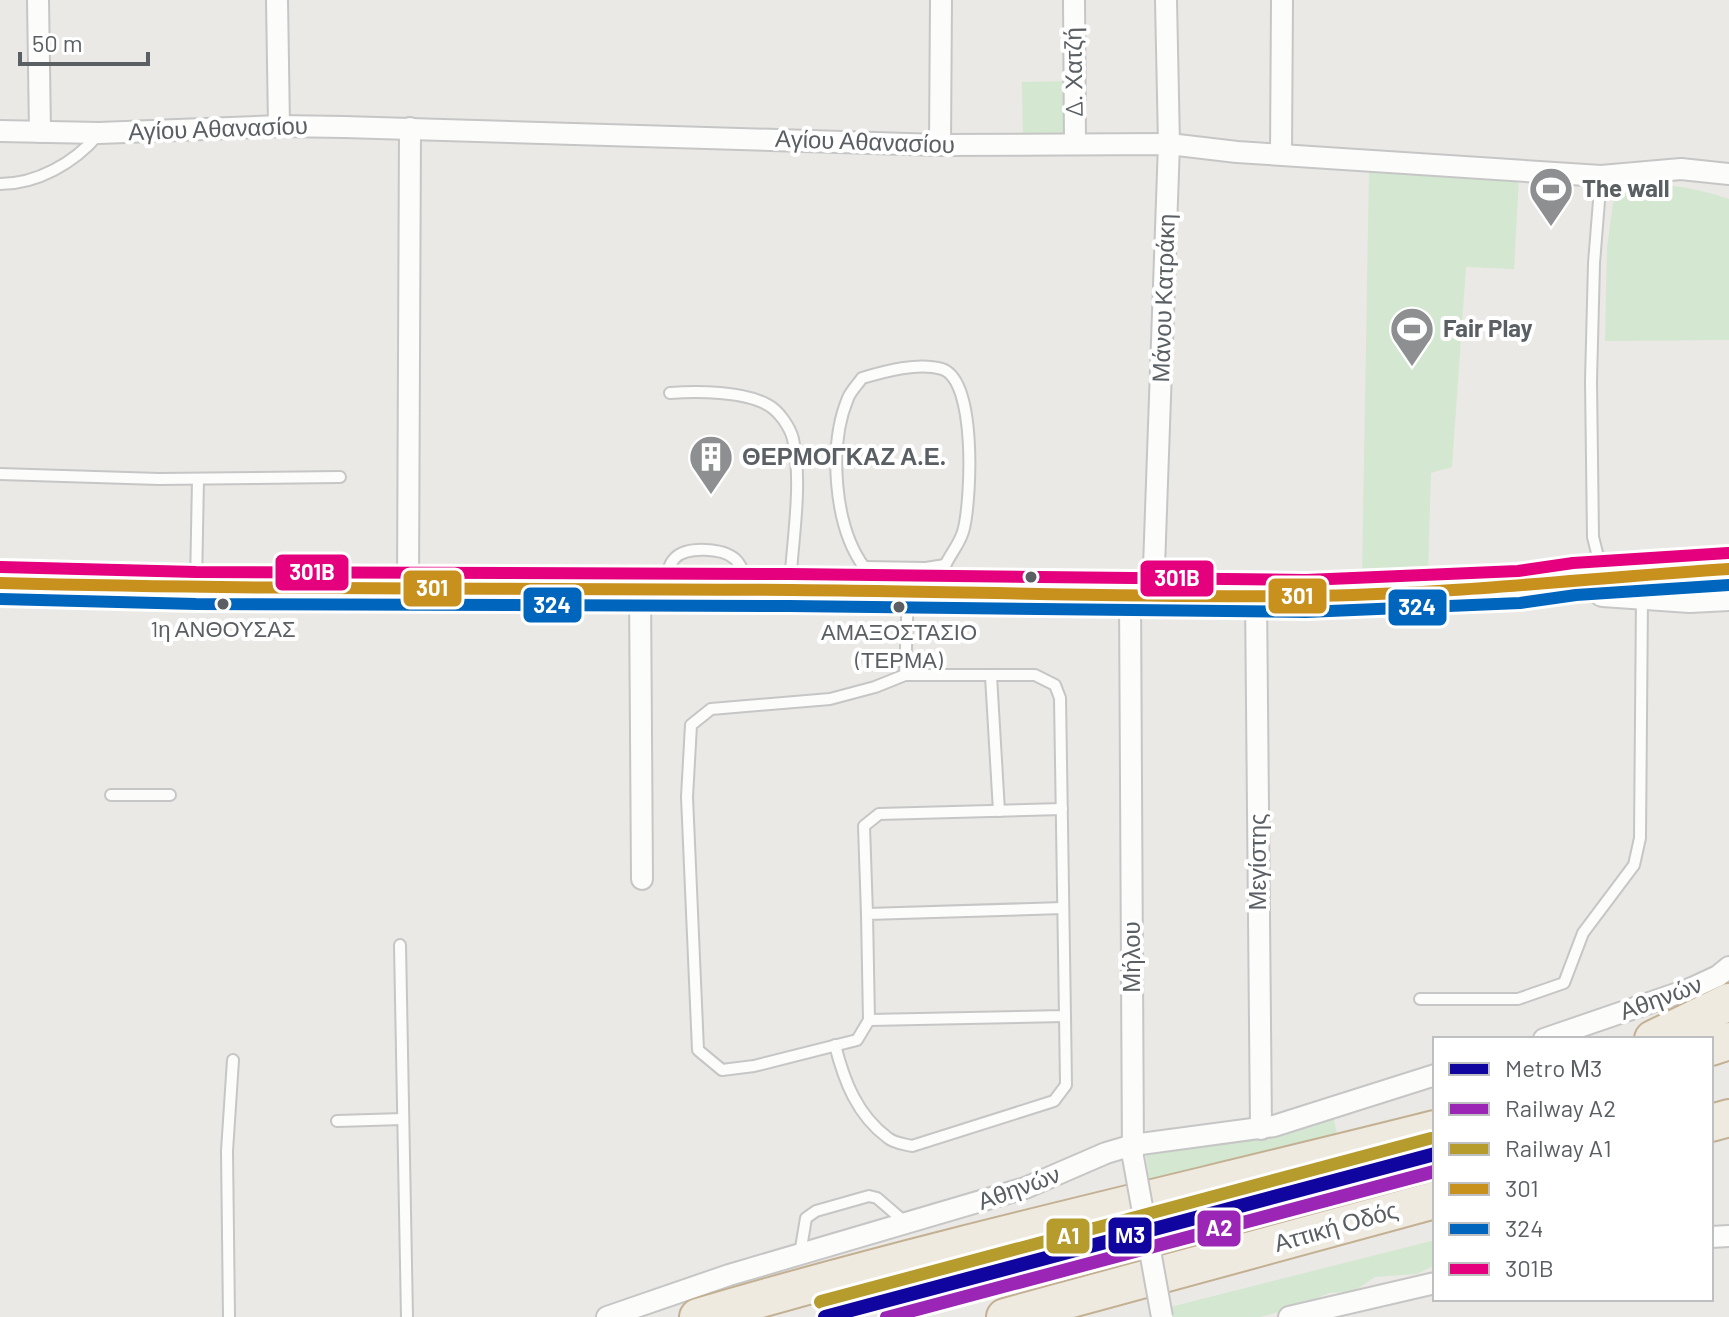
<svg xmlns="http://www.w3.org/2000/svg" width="1729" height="1317" font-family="Barlow,sans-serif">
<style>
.green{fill:#d4e7d0}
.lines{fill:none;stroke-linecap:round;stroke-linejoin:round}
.lane-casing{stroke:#c6c6c6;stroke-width:14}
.street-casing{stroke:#c6c6c6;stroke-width:24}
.secondary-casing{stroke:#c7c7c7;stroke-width:32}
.highway-casing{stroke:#c3b092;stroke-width:40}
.lane{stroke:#fcfcfb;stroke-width:10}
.street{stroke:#fcfcfb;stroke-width:20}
.secondary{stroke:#fcfcfb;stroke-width:28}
.highway{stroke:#efeae0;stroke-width:36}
.street-bridge-casing{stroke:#c6c6c6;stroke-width:24;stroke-linecap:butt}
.street-bridge{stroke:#fcfcfb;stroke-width:20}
.bus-1-casing{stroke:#fff;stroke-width:18}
.bus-2-casing{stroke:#fff;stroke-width:18}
.bus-3-casing{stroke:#fff;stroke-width:18}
.bus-1{stroke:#c8911e;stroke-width:12}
.bus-2{stroke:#0065bd;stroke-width:12}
.bus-3{stroke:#e5007d;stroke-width:12}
.rail-1-casing{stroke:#fff;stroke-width:20}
.rail-2-casing{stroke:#fff;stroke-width:20}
.rail-1{stroke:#9b26b6;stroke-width:14}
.rail-2{stroke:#b59c2d;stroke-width:14}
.metro-1-casing{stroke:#fff;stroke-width:20}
.metro-1{stroke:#10069f;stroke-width:14}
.bus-dot{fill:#5a5f63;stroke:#fff;stroke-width:3}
.labels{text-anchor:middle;stroke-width:8;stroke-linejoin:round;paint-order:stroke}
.bus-label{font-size:22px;fill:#5a5f63;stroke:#fff}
.street-label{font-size:24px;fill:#5a5f63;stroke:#fff}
.poi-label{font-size:24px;font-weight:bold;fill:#5a5f63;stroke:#fff;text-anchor:start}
.line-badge{stroke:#fff;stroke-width:3}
.badge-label{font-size:22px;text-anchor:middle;font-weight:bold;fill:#fff}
</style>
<rect width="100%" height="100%" fill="#ebe9e5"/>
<g class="green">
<polygon points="1068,81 1071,150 1023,149 1022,82"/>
<polygon points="1373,169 1519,177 1514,269 1466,267 1452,467 1431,473 1428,575 1362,575 1369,171"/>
<path d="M1616,181C1655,183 1692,186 1729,199V340L1605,341L1607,248Z"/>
<polygon points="1334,1119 1337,1134 1149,1181 1146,1155 1277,1136"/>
<polygon points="1435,1240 1435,1265 1417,1274 1375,1277 1354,1291 1329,1293 1298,1307 1260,1317 1172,1317 1170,1307"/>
</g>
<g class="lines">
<g class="lane-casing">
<g id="lane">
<polyline points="1601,176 1594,263 1591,381 1593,537 1603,577"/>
<path d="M0,184C37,184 74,163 98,135"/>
<path d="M670,393C697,391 744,391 768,405C779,411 790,427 793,439C803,486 792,540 790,588"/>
<polyline points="0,474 159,479 340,477"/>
<path d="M864,567C834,526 828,446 848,398C851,391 858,384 862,378C886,371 918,362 942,369C977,380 971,498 964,528C961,543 951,552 945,566C941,573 938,581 935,589"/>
<polyline points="846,584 864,567 926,568 945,565"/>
<polyline points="196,585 198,479"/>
<path d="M666,588C667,578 667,566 675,558C687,546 723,548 735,559C743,566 745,579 748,588"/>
<polygon points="905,675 1035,675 1055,685 1060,698 1065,1016 869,1020 857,1040 754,1066 722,1070 698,1050 687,797 691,725 711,709 830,699 875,687"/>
<polyline points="905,675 908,593"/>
<polyline points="991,676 999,811"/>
<polyline points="111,795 170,795"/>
<polyline points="867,914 864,826 879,814 1062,809"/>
<polyline points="400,945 407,1317"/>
<polyline points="1420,999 1518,999 1564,983 1583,933 1634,865 1640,838 1642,597"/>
<polyline points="869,1020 867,914 1063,908"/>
<path d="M835,1045C844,1081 857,1115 888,1138C894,1143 904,1144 912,1146L1054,1101L1066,1085L1065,1016"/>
<polyline points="337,1121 403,1119"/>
<polyline points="800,1254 806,1218 816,1211 869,1196 877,1198 906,1223"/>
<polyline points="229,1317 227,1151 233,1060"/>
</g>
</g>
<g class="street-casing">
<g id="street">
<polyline points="38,0 40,132"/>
<polyline points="277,0 279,126"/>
<polyline points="1074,0 1075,144"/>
<polyline points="0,131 99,133 279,126 344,127 940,145 1169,144 1237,152 1601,176 1681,169 1729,174"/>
<polyline points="940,145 941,0"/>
<polyline points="1281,154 1282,0"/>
<polyline points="408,588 410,128"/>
<polyline points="640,590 642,879"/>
<polyline points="1130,595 1133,1157"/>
<polyline points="1153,595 1169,144 1166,0"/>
<polyline points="1256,596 1261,1129"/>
<polyline points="1544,1039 1690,989 1718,976 1729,967"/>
<polyline points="1711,1237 1729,1236"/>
<polyline points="607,1317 729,1275 1025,1188 1106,1153 1133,1145 1274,1126 1435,1075"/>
<polyline points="1289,1317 1435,1283"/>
</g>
</g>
<g class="secondary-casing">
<g id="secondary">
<polyline points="0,583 196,588 789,590 1306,596 1519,587 1574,579 1729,569"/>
<polyline points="1603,592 1690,598 1729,596"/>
</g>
</g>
<g class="highway-casing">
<g id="highway">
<polyline points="1653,1039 1729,1002"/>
<polyline points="1711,1047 1729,1041"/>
<polyline points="1711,1123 1729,1118"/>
<path d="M698,1317C942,1245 1189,1191 1435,1129"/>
<polyline points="1005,1317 1435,1200"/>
</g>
</g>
<use href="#lane" class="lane"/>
<use href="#street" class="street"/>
<use href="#secondary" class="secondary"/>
<use href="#highway" class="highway"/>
<g class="street-bridge-casing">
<polyline id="street-bridge" points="1133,1157 1162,1317"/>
</g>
<use href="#street-bridge" class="street-bridge"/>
<g class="bus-1-casing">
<path id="bus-1" d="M0,583C264,590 527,588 791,590C962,591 1133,598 1304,596C1446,595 1587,578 1729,569"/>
</g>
<g class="bus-2-casing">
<polyline id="bus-2" points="0,599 196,604 789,606 1306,612 1520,603 1576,595 1729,585"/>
</g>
<g class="bus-3-casing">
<polyline id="bus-3" points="0,567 196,572 789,574 1306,580 1518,571 1573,563 1728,553"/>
</g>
<use href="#bus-1" class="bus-1"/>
<use href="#bus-2" class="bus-2"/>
<use href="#bus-3" class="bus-3"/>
<g class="rail-1-casing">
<polyline id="rail-1" points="887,1317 1435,1171"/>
</g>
<g class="rail-2-casing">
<polyline id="rail-2" points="821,1302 1431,1139"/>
</g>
<use href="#rail-1" class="rail-1"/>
<use href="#rail-2" class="rail-2"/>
<g class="metro-1-casing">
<polyline id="metro-1" points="825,1317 1435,1154"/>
</g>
<use href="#metro-1" class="metro-1"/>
</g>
<defs>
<g id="stadium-pin" transform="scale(2.3)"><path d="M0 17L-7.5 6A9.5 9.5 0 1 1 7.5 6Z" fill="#8d8f90" stroke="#fff"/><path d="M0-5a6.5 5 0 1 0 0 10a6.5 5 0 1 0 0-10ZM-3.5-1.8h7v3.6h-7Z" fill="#fff"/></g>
<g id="building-pin" transform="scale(2.3)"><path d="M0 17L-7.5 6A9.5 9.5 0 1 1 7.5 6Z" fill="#8d8f90" stroke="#fff"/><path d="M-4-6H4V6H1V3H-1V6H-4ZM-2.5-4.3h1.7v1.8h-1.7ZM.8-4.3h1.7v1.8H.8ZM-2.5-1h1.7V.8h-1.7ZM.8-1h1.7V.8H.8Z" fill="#fff"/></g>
</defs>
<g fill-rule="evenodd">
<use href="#stadium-pin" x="1551" y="189"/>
<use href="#stadium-pin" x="1412" y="329"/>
<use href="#building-pin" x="711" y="457"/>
</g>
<g class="bus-dot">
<circle cx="1031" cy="577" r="7"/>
<circle cx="223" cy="604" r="7"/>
<circle cx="899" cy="607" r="7"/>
</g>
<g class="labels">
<g class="bus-label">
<text x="223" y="637">1η ΑΝΘΟΥΣΑΣ</text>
<text x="899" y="640">ΑΜΑΞΟΣΤΑΣΙΟ<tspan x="899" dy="28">(ΤΕΡΜΑ)</tspan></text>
</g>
<g class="street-label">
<text transform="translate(1074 72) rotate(-91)" y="8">Δ. Χατζή</text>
<text transform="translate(218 129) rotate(-2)" y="8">Αγίου Αθανασίου</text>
<text transform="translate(865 142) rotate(2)" y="8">Αγίου Αθανασίου</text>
<text transform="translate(1164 298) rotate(-88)" y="8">Μάνου Κατράκη</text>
<text transform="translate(1258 862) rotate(-90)" y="8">Μεγίστης</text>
<text transform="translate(1132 957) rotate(-90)" y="8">Μήλου</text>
<text transform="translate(1661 998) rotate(-20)" y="8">Αθηνών</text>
<text transform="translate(1019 1188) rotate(-20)" y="8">Αθηνών</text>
<text transform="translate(1336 1227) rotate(-16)" y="8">Αττική Οδός</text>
</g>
<g class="poi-label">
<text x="1582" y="197">The wall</text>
<text x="1443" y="337">Fair Play</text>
<text x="742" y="465">ΘΕΡΜΟΓΚΑΖ Α.Ε.</text>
</g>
</g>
<g class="line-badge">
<rect x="274" y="553" width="76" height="39" rx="8" fill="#e5007d"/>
<rect x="1139" y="559" width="76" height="39" rx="8" fill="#e5007d"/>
<rect x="402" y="569" width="61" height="39" rx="8" fill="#c8911e"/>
<rect x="1267" y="577" width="61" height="38" rx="8" fill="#c8911e"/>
<rect x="522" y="586" width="61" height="38" rx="8" fill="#0065bd"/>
<rect x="1387" y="588" width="61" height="39" rx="8" fill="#0065bd"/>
<rect x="1196" y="1209" width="46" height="39" rx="8" fill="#9b26b6"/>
<rect x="1107" y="1216" width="46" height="39" rx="8" fill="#10069f"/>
<rect x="1045" y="1217" width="46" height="38" rx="8" fill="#b59c2d"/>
</g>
<g class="badge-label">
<text x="312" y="580">301B</text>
<text x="1177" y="586">301B</text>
<text x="432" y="596">301</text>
<text x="1297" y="604">301</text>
<text x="552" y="613">324</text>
<text x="1417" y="615">324</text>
<text x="1219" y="1236">A2</text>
<text x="1130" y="1243">Μ3</text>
<text x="1068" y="1244">A1</text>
</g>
<rect x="1433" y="1037" width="280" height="264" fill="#ffffff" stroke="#bdbfc1" stroke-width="2"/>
<rect x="1449" y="1063" width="40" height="12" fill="#10069f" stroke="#bdbfc1" stroke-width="2"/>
<text x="1505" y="1077" font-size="24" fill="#5a5f63">Metro Μ3</text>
<rect x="1449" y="1103" width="40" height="12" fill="#9b26b6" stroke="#bdbfc1" stroke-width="2"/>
<text x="1505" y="1117" font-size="24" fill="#5a5f63">Railway A2</text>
<rect x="1449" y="1143" width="40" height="12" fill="#b59c2d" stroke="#bdbfc1" stroke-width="2"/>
<text x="1505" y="1157" font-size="24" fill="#5a5f63">Railway A1</text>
<rect x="1449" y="1183" width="40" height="12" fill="#c8911e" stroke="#bdbfc1" stroke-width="2"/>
<text x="1505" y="1197" font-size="24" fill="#5a5f63">301</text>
<rect x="1449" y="1223" width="40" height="12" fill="#0065bd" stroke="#bdbfc1" stroke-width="2"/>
<text x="1505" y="1237" font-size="24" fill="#5a5f63">324</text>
<rect x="1449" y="1263" width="40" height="12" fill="#e5007d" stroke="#bdbfc1" stroke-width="2"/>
<text x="1505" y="1277" font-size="24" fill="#5a5f63">301B</text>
<path d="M20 52v12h128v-12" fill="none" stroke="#5a5f63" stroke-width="4"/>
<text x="32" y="52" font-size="24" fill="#5a5f63" stroke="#ffffff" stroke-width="6" paint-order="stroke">50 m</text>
</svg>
